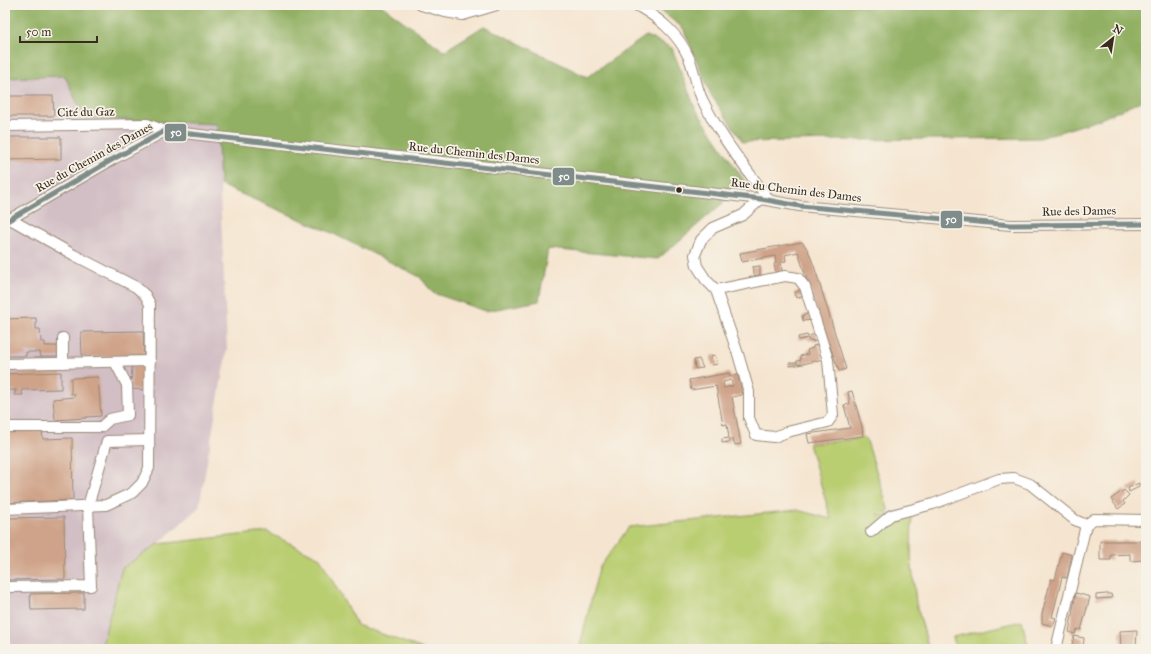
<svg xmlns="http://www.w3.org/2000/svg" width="1151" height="654" font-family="'IM FELL Great Primer',serif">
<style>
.industrial{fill:#d2bec5}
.green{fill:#b9cd71;stroke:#7a7c48}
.forest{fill:#92b063;stroke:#666d40}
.building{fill:#cfa389;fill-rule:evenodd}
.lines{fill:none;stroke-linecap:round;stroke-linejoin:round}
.minor-casing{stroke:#988877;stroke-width:12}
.minor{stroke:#fff;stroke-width:10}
.bus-1-casing{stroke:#f7f3e8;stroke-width:8}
.bus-1{stroke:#808c89;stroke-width:5}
.bus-dot{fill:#3b2a1e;stroke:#f7f3e8;stroke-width:1.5}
.labels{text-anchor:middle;stroke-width:3.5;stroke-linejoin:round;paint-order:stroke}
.street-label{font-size:12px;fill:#3b2a1e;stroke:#f7f3e8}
.line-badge{stroke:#f7f3e8;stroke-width:1.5}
.badge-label{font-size:11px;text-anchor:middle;font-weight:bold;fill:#fff}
</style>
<rect width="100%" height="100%" fill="#f7f3e8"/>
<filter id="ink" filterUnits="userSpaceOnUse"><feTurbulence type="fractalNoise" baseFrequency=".025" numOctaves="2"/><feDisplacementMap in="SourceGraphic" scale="8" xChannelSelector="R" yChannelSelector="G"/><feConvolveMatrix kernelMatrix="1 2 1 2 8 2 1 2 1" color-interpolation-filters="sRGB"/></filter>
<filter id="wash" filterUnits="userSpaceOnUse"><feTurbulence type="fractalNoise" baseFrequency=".012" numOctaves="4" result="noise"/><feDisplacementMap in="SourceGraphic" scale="16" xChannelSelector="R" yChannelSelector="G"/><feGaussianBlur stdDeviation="0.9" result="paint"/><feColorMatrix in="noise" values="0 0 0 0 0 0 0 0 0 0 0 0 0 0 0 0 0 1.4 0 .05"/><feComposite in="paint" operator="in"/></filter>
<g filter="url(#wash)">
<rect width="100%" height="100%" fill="#f5e5d0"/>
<polygon class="industrial" points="65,76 84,118 217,124 227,349 199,507 158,544 122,568 101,649 5,649 5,78"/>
<g class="green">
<polygon points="866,438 889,512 881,512 878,515 891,515 912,509 911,557 916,603 929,649 579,649 599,568 629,527 797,510 831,519 809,444"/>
<polygon points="267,532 320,558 357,625 423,649 101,649 122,568 158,544"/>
<polygon points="1022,621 1029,649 956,649 953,637"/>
</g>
<g class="forest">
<polygon points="5,5 381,5 444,51 484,26 587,77 646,36 672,48 695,108 746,183 658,259 548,249 539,301 486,311 433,293 420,277 330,232 220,185 217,124 84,118 65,76 5,78"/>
<polygon points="653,5 1146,5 1146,99 1098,120 1040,138 841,140 743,142 711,95 683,28"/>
</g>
<g id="blocks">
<g class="building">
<polygon points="5,96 53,96 54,116 5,116"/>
<polygon points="5,137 61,137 61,159 5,160"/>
<polygon points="802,242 808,250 815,269 846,369 839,371 829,343 827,343 798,252 785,255 786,261 781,262 782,272 776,273 774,264 776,263 775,256 742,262 740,253"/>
<polygon points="760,266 760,275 755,276 752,267"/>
<polygon points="802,289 804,296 796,298 794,293"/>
<polygon points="809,313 812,320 803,321 802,316"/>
<polygon points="36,318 36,329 40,329 41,342 45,342 45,346 61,346 61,357 41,357 40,352 26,352 26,356 7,356 7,352 5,352 5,319"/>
<polygon points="143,331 144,356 82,357 81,332"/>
<polygon points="816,333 818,340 813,342 813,340 809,341 808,338 799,340 798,337 807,335 808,337"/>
<polygon points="819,344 823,359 803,364 790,366 789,363 797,363 797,361 801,360 800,356 808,354 807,350 813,348 813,346"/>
<polygon points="715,355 718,364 712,365 711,356"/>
<polygon points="699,359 703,368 695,369 694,360"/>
<polygon points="132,366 148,366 147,390 131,389"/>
<polygon points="61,372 61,389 21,390 23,395 14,395 16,390 5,390 5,374"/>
<path d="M729,373L730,376L738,375L742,395L732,397L741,444L735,445L732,439H729L730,442L722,443V439L729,438L727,424L723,425L716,386L691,390L689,380ZM731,380L733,386L724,388L723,382Z"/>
<polygon points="98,377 101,416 86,417 86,418 55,420 53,399 74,397 75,394 71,394 71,378"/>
<polygon points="852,391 862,427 863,436 809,443 807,434 850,428 844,405 850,404 848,392"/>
<polygon points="42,430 43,439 72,438 73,500 5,503 6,431"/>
<polygon points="1139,483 1139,487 1129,492 1128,488"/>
<polygon points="1124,490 1129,495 1123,501 1125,504 1118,509 1111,499"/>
<polygon points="64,517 65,579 5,580 5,518"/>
<polygon points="1100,541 1146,541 1146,560 1130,561 1130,554 1111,555 1111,560 1100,560"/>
<polygon points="1062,552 1072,555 1067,578 1062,577 1059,590 1052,617 1056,618 1053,626 1042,623 1042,614 1051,579 1055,580"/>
<polygon points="84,593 84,609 31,610 30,594"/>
<polygon points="1076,593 1090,597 1081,630 1077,629 1075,634 1069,632"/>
<polygon points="1106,594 1111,594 1112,598 1096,599 1096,595"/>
<polygon points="1137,630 1136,649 1121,649 1120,631"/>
<polygon points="1074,636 1084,638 1083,649 1071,649"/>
</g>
</g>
</g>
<g filter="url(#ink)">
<use href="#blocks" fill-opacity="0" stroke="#988877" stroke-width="1"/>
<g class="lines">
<g class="minor-casing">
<g id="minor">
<polyline points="421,5 445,12 463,15 497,5"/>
<path d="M636,5C659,18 678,33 689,58C695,72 696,88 703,101C720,137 746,168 769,200"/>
<polyline points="5,126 147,124 165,131"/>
<polyline points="5,222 115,158 165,131 497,168 761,199 800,206 1011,225 1146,224"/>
<polyline points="716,290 785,276 798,278 805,287 828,360 833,415 828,422 787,432 774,437 756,435 749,418 749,392 738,354 716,290 706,280 697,266 695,255 701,240 713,228 743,215 761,199"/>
<polyline points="63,338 63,363"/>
<polyline points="5,364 150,361"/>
<polyline points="5,427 101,427 110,419 128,415 127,385 115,362"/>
<polyline points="5,509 106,505 132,493 142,483 149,468 150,304 145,295 136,287 74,255 10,219"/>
<polyline points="1086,525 1094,519 1146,520"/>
<polyline points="871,532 891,515 933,504 999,479 1014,478 1030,484 1075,520 1086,525"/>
<polyline points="5,587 91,586 88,506 107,441 149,440"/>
<polyline points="1056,649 1086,525"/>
</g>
</g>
<use href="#minor" class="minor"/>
<g class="bus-1-casing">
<polyline id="bus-1" points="5,222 115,158 165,131 761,199 800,206 1011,225 1146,224"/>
</g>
<use href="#bus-1" class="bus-1"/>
</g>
</g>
<circle class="bus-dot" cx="679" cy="190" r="3.5"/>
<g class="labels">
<g class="street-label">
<text transform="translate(86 112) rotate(-1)" y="4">Cité du Gaz</text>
<text transform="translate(474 153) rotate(6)" y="4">Rue du Chemin des Dames</text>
<text transform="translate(94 157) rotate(-29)" y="4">Rue du Chemin des Dames</text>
<text transform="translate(796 190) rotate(7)" y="4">Rue du Chemin des Dames</text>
<text transform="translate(1079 211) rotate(-1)" y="4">Rue des Dames</text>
</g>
</g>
<g class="line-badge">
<rect x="164" y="123" width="23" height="19" rx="4" fill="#808c89"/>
<rect x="552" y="167" width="23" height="19" rx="4" fill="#808c89"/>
<rect x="940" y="210" width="23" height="19" rx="4" fill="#808c89"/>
</g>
<g class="badge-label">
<text x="176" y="136">50</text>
<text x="564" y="180">50</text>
<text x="951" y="223">50</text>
</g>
<rect width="1151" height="654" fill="none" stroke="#f7f3e8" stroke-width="20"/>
<g transform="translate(1113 38) rotate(30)" stroke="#f7f3e8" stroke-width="3" paint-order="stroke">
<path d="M0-3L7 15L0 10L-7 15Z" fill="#3b2a1e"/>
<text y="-6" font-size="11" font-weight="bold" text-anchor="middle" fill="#3b2a1e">N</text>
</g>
<path d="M20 36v6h77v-6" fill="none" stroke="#3b2a1e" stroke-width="2"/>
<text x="26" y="36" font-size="12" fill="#3b2a1e" stroke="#f7f3e8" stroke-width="3" paint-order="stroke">50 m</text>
</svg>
